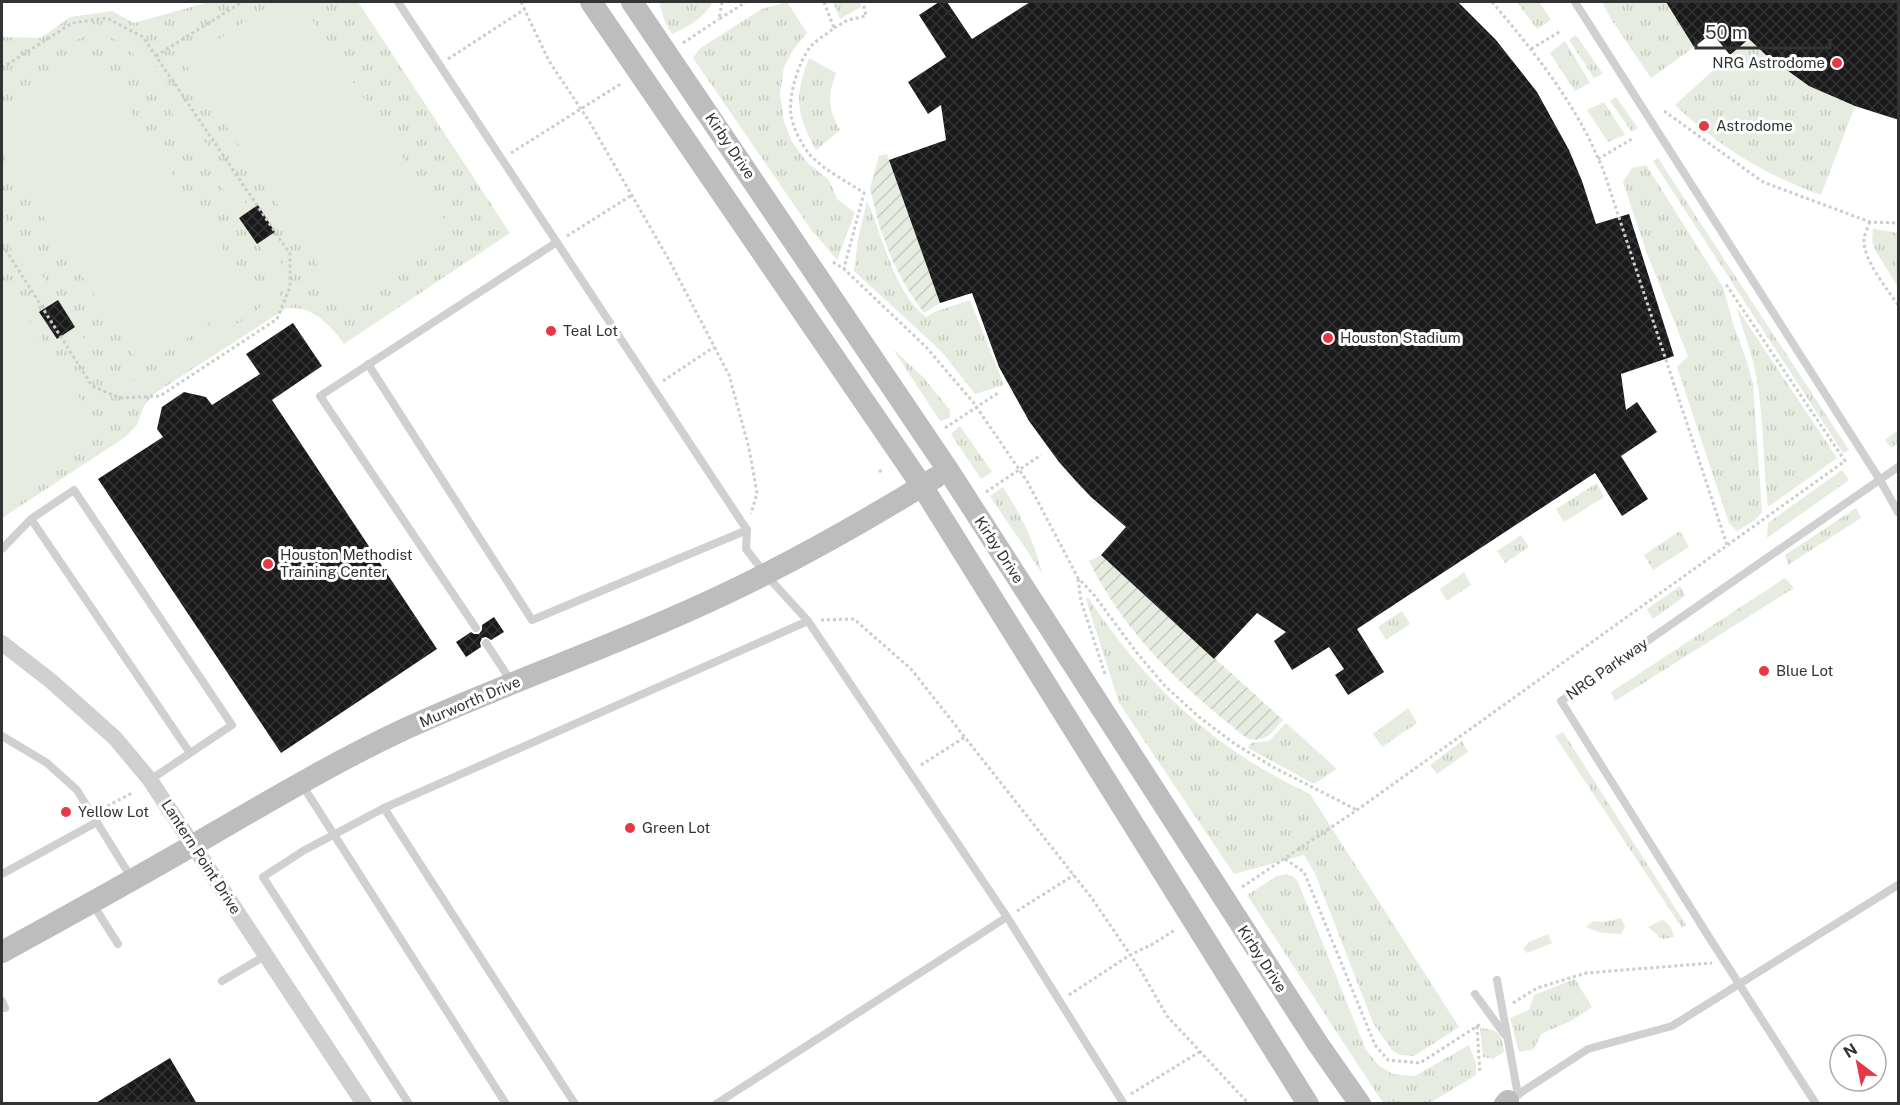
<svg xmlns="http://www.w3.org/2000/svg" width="1900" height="1105" font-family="'Public Sans',sans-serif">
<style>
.grass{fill:url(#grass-tufts)}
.garden{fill:url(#garden-furrows)}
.pitch{fill:#e6ecdf}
.building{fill:url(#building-cross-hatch)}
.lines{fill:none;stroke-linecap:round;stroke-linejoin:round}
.path{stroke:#cdcdcd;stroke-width:3;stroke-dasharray:3 3;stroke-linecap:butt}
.lane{stroke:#d0d0d0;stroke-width:8}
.street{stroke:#d0d0d0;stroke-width:16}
.secondary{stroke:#bdbdbd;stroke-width:22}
.poi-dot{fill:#e63946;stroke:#fff;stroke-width:2}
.labels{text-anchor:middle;stroke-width:6;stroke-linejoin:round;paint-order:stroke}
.poi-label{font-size:15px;fill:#333;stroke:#fff;text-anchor:start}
.street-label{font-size:15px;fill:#333;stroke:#fff}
</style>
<defs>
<pattern id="grass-tufts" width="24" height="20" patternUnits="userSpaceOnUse" patternTransform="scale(1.5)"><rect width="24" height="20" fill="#e6ecdf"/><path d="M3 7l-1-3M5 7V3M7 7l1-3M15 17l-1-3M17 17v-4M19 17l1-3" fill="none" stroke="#c6cbc0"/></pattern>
<pattern id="garden-furrows" width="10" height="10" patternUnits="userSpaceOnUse" patternTransform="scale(1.5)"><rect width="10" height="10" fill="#e6ecdf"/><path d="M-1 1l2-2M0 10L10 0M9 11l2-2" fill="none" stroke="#c6cbc0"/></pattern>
<pattern id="building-cross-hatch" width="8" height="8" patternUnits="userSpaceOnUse" patternTransform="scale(1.5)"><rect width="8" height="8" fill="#1a1a1a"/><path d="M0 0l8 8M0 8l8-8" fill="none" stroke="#333"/></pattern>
</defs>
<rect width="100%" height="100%" fill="#fff"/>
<g class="grass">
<path d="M209,2H358L510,233L344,344C330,325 313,306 287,308L154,394L144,406L137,425L124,438L2,518V37L41,38L70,17L112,11L134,23Z"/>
<path d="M659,2H713C703,18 690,26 672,34L665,22Z"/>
<polygon points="787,2 807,33 793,50 784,67 780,94 784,122 792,142 808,163 829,180 837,199 855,213 837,260 810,228 693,58 699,49 762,9"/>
<polygon points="833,2 860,2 861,7 840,19"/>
<polygon points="1517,2 1539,2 1551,20 1537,29"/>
<polygon points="1602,2 1666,2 1694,47 1651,78 1611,19"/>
<polygon points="1576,35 1603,74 1594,78 1569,40"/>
<path d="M1750,40C1781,70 1815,91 1855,106L1821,195C1763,174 1721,148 1675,105L1730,55Z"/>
<polygon points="1565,41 1590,83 1575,91 1550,53"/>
<path d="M809,58L836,73C827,97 828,108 840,130L816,150C796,113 794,97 809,58Z"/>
<polygon points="1616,97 1638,128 1632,132 1610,101"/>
<polygon points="1604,102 1625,135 1608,142 1587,110"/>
<polygon points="1658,158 1849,450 1843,453 1653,161"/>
<polygon points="1646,165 1723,287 1734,327 1746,358 1753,384 1762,512 1755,520 1737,531 1729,523 1677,367 1688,356 1646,251 1623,182 1632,168"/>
<path d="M867,201C883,236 894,293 926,317L934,312L970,300L1004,385L975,394L941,351L854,271L858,239Z"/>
<polygon points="1873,229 1898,233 1898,287 1877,253 1872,242"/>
<path d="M1737,308L1837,458L1768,507C1763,465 1764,422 1757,380C1753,355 1743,332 1737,308Z"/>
<polygon points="893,349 923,377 950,410 950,418 940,421"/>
<polygon points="960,426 992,472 981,479 951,434"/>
<polygon points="1898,430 1898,443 1891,448 1885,440"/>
<polygon points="1842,470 1849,480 1767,538 1768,523"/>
<polygon points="1597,483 1604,497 1564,522 1556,509"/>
<path d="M1003,487C1021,515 1034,541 1042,573L990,496Z"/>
<polygon points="1856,508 1861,518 1788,565 1785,555"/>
<polygon points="1680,531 1689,547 1653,570 1644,555"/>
<polygon points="1521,535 1529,547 1505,563 1497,551"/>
<polygon points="1464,572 1471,585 1447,601 1440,589"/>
<polygon points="1785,578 1794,588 1615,701 1611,692"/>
<polygon points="1680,586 1685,596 1653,619 1647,609"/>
<path d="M1088,597C1144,683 1215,750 1310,794L1459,1027L1414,1056L1400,1055L1392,1050L1373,1023L1315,873L1304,855L1234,874L1119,703L1086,599Z"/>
<polygon points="1402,611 1410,624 1386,640 1378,627"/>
<polygon points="1408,708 1417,723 1382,747 1373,734"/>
<polygon points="1286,723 1337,769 1314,784 1248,748 1251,743 1269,741"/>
<polygon points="1563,732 1686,925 1682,928 1555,736"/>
<polygon points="1462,741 1468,752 1437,774 1430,765"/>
<polygon points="1287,874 1294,877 1298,882 1366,1050 1378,1065 1392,1074 1415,1076 1469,1045 1476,1063 1476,1075 1430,1103 1383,1103 1247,895 1277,876"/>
<polygon points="1621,918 1625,926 1621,934 1602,933 1586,927 1593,921 1604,922"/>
<path d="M1662,920C1669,923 1673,930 1674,937L1662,939L1648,927Z"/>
<polygon points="1548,934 1552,943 1527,953 1523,949 1529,942"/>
<polygon points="1575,979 1592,1007 1573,1020 1541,1034 1534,1049 1519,1052 1510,1018 1529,1010 1534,995"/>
<path d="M1480,1028C1500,1030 1501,1033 1504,1052L1493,1059L1483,1057Z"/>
</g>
<g class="garden">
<polygon points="887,154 940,303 924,313 908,290 893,262 879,225 870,188 879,156"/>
<path d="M1101,555L1283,720C1271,733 1267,742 1248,739C1183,688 1126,636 1089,561Z"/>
</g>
<g class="pitch">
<polygon points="275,2 300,2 455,236 346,308 184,62"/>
<path d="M97,24C119,28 129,32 144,49L278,252C289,282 280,306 256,326C237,339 218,351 198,364C162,387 134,408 95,376L2,234V214L99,362C115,383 139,385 162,374L258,310L269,293L272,284L271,263L134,55L128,47L113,38L88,35L71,42L2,88V76C27,59 66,26 97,24Z"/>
<polygon points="89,49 253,294 142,368 2,153 2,107"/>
<polygon points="2,279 102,432 2,500"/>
</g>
<g class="building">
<polygon points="939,2 947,2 972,39 1030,2 1458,2 1496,40 1537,92 1569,150 1582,181 1596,224 1629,214 1674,356 1621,374 1626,410 1637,402 1657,432 1621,456 1648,499 1622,516 1595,473 1357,629 1384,672 1348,695 1335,675 1344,669 1329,647 1292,670 1274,641 1286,632 1257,613 1214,659 1101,555 1126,527 1091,497 1075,480 1059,462 1029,421 999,367 972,293 940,303 889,160 946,140 941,105 928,114 908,82 946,57 919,15"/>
<polygon points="1666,2 1899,2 1899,120 1855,106 1809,86 1767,56 1749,39 1730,55 1712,33 1694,47"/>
<polygon points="258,205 275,232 257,244 239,218"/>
<polygon points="58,300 75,327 57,339 39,312"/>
<polygon points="293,323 322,366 272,400 437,649 281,753 98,479 163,437 157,429 162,407 184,392 206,397 212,405 260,374 246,354"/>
<polygon points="494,617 504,632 491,640 486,637 482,638 480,643 481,647 466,657 456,642 471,632 474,634 479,634 482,630 482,625"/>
<polygon points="170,1058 197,1104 94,1104"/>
</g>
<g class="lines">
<g class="path">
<polyline points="521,2 549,61 589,121 669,260 729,375 749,448 757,493 751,514"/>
<polyline points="722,2 719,19 746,2"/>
<path d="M824,2L834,28C827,34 818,39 812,45C799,59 788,96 791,115C793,128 802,146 811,156C826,171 846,181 864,193L844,268"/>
<path d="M1492,2C1526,42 1560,84 1585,131C1592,143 1597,157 1603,169L1727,545"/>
<polyline points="834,28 848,20 866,16 863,2"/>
<polyline points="683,43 719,19"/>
<polyline points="1531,49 1561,31"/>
<polyline points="156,56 242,2"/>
<polyline points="448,59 525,9"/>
<polyline points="2,68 72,23 107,18 143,37 290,254 290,287 277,319 160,396 120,398 92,386 2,244"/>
<polyline points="1664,111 1763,182 1870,222 1898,223"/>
<polyline points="511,153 622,83"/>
<polyline points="1598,159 1632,139"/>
<path d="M1870,222C1868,227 1864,235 1864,240C1863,260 1888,290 1898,305"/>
<polyline points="567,236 632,195"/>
<polyline points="833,262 844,269 926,347 973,402 1027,481 1078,578 1094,595 1137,653 1165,686 1199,717 1235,744 1273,767 1357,810"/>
<polyline points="663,381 714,347"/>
<polyline points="945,428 998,393"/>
<polyline points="879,472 883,469"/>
<polyline points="986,492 1041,455"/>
<polyline points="1078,579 1081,601 1106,677"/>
<polyline points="821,620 854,619 911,669 1091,897 1140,969 1167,1016 1249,1104"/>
<polyline points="921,765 965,737"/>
<polyline points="102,809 132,793"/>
<polyline points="1285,859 1304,872 1375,1045 1388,1060 1420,1063 1482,1023"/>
<polyline points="1242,887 1357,810 1845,461 1725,283"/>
<polyline points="1017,911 1074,875"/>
<polyline points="1069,995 1130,955 1151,945 1175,930"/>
<polyline points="1513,1003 1537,988 1586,973 1712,963"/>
<polyline points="1477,1026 1480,1074"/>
<polyline points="1131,1094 1201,1051"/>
</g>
<g class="lane">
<polyline points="398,2 747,530 746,549 766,575 808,621 1007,917 1124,1104"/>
<polyline points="1575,2 1880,480 1898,512"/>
<polyline points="368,364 532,620 747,530"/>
<polyline points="31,519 190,753"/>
<polyline points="2,549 31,519 74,490 232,725 150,780"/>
<polyline points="476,628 320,396 557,242"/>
<polyline points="486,643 511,681"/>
<polyline points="2,736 47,763 77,790 132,879"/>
<polyline points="301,783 506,1104"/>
<polyline points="384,808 575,1104"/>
<polyline points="2,874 97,822"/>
<polyline points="92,903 118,944"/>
<polyline points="1497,980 1518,1095"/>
<polyline points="222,981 265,956"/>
<polyline points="1475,994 1505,1035"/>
<polyline points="2,1001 5,1008"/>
<polyline points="1508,1101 1588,1049 1672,1026 1898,885"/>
<polyline points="409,1104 263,877 303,851 384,808 808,621"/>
<polyline points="716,1104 1007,917"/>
<polyline points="1816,1104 1707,934 1561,701 1898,467"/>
</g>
<polyline class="street" points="2,643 51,681 115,738 150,780 364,1104"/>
<g class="secondary">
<polyline points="591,2 922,486 1308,1104"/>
<polyline points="632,2 948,470 1318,1044 1360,1104"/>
<path d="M2,952C66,917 131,881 195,844C264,804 334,762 407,728C503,684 603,650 699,606C781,569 859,525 935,478"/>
<polyline points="1505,1104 1508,1101"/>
</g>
</g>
<g class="poi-dot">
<circle cx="1837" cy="63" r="6"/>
<circle cx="1704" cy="126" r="6"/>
<circle cx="551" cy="331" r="6"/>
<circle cx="1328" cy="338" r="6"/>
<circle cx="268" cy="564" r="6"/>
<circle cx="1764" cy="671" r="6"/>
<circle cx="66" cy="812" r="6"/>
<circle cx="630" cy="828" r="6"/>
</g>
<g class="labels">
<g class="poi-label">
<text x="1825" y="68" text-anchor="end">NRG Astrodome</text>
<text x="1716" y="131">Astrodome</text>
<text x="563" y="336">Teal Lot</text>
<text x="1340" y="343">Houston Stadium</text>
<text x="280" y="560">Houston Methodist<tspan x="280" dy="17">Training Center</tspan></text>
<text x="1776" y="676">Blue Lot</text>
<text x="78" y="817">Yellow Lot</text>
<text x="642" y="833">Green Lot</text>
</g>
<g class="street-label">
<text transform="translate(730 146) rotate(56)" y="5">Kirby Drive</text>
<text transform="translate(999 550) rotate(57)" y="5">Kirby Drive</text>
<text transform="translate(1607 669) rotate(-35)" y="5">NRG Parkway</text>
<text transform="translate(470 702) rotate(-23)" y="5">Murworth Drive</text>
<text transform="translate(201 857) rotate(57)" y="5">Lantern Point Drive</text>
<text transform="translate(1262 959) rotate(57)" y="5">Kirby Drive</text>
</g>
</g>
<rect width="1900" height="1105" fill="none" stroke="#333333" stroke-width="6"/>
<g transform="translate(1858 1063) rotate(328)"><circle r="28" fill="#ffffff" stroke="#adadad" stroke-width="1.5"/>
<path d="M0-4.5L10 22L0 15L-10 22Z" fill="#e63946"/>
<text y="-9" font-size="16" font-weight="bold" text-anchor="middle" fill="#333333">N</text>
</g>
<path d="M1696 39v9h134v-9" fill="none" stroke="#333333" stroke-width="3"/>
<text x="1705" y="39" font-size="18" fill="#333333" stroke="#ffffff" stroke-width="4.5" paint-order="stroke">50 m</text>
</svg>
